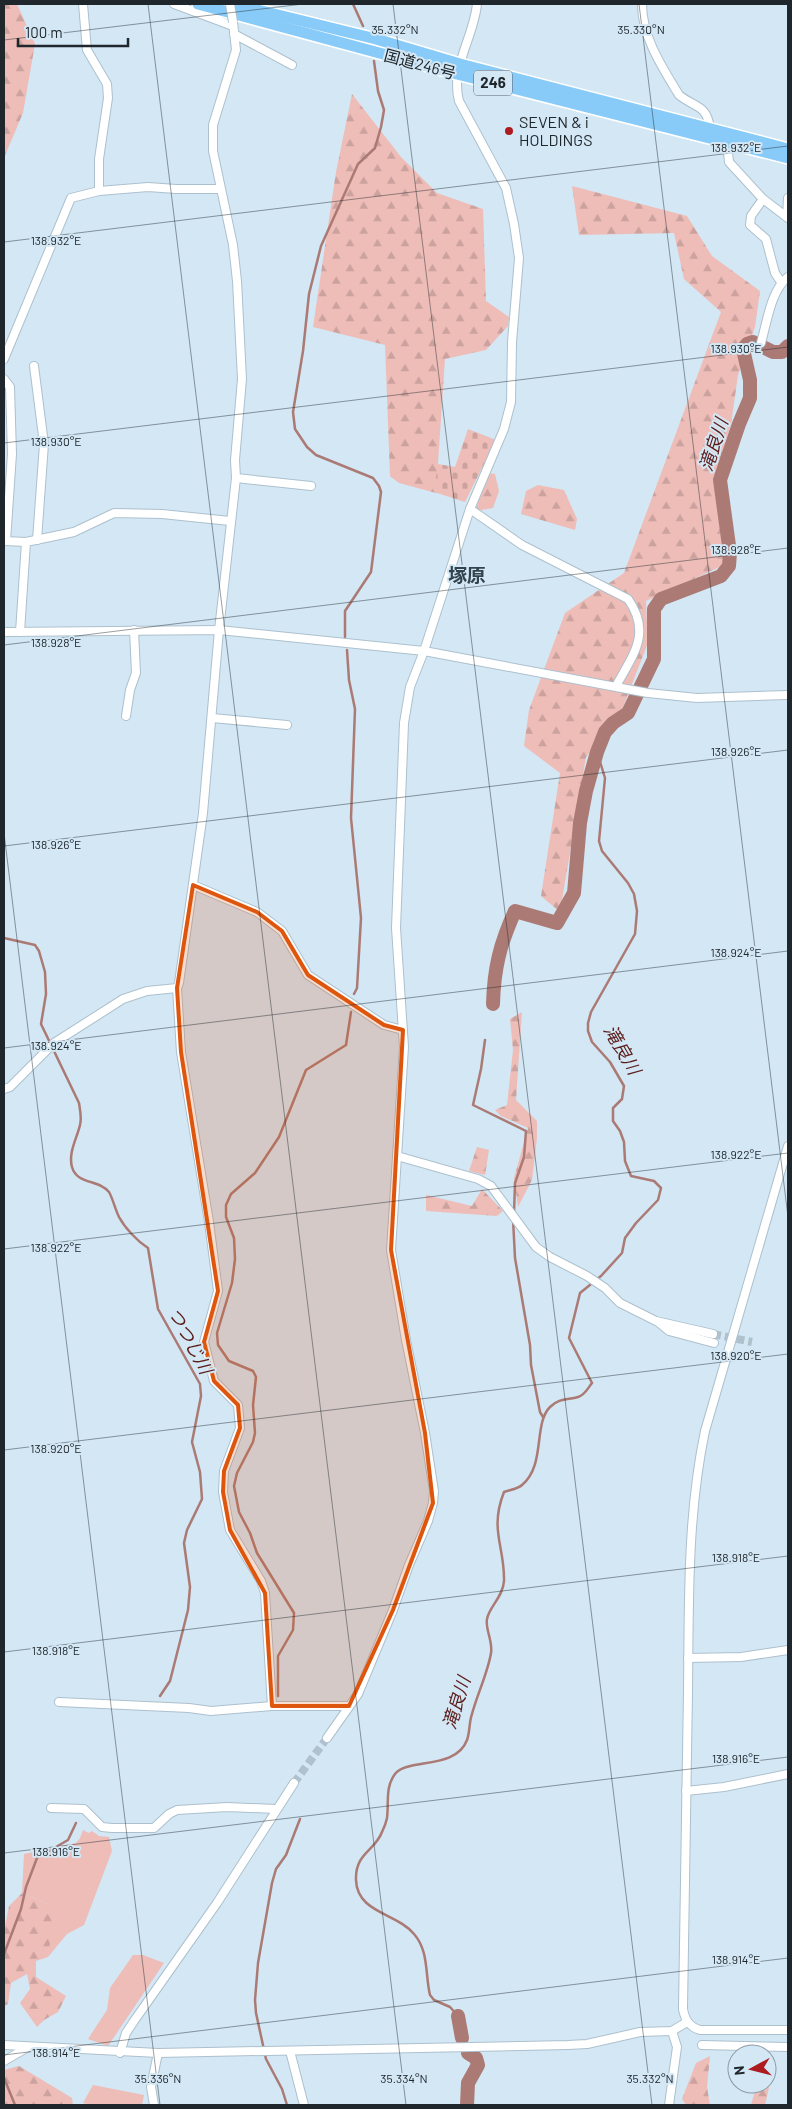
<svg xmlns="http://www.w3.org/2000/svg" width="792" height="2109" font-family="Barlow,'Noto Sans JP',sans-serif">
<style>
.green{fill:#eebdb8}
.forest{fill:url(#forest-firs)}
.cemetery{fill:url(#cemetery-stones)}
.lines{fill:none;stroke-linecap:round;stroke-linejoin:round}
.stream{stroke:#ab7a74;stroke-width:2.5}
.river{stroke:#ab7a74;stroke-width:14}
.minor-tunnel{stroke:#afc1cd;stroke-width:8;stroke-dasharray:8 4;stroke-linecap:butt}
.minor-casing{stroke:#adc0cd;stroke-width:10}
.highway-casing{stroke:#fff;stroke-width:14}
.minor{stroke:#fff;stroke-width:8}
.highway{stroke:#89cbf8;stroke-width:11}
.minor-bridge-casing{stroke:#adc0cd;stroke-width:10;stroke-linecap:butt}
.minor-bridge{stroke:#fff;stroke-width:8}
.marked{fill:#de560e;fill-opacity:0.2;stroke:#de560e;stroke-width:4;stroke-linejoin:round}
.ticks{fill:none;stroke:#20272c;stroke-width:1;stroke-opacity:0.45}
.poi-dot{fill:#ad1b20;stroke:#d3e7f5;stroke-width:2}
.labels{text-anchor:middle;stroke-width:4;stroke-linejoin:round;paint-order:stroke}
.shield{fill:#d3e7f5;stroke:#566168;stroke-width:1}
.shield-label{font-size:15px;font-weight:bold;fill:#20272c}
.street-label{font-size:16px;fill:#20272c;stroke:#d3e7f5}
.poi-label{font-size:16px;fill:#20272c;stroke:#d3e7f5;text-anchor:start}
.water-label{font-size:18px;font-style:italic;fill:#5c1d1a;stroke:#d3e7f5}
.quarter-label{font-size:19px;font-weight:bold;fill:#34444f;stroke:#d3e7f5}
.ticks-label{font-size:12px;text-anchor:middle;fill:#20272c;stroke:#d3e7f5;stroke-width:4;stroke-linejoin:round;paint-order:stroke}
</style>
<defs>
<pattern id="forest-firs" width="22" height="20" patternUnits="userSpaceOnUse" patternTransform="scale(1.25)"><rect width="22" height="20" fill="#eebdb8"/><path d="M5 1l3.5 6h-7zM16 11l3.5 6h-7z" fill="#cca29e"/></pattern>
<pattern id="cemetery-stones" width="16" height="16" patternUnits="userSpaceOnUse" patternTransform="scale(1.25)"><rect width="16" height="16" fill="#eebdb8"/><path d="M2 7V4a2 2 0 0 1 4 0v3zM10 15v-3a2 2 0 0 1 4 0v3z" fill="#cca29e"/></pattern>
</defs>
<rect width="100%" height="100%" fill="#d3e7f5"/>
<g class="green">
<polygon points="83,1830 89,1833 92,1831 99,1836 109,1837 112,1851 84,1925 67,1934 48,1957 51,1905 22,1893 24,1854 76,1843 80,1838"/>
<polygon points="133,1955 143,1955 164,1963 108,2046 88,2039 107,2010 110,1988"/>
<polygon points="93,2085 144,2095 142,2105 91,2105 83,2103"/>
</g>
<g class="forest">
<polygon points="4,4 17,4 35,44 23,113 4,158"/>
<polygon points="352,94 401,157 437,193 483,209 486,301 509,317 508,326 486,350 445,359 436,493 399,483 390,476 385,345 313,327 336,172"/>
<polygon points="572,186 687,216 712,256 760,291 755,327 738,375 731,424 715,478 724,565 646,601 648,643 618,720 586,757 560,912 541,896 560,773 524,746 529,710 565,613 624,573 721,312 684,279 674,233 579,235"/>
<polygon points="486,473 495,474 499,491 493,508 476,511 481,487"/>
<polygon points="538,485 564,490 577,519 575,530 521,514 526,491"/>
<polygon points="522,1012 516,1100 537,1121 537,1138 532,1180 518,1207 514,1178 528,1128 501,1116 495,1110 507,1105 513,1050 510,1019"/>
<polygon points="477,1147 489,1150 485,1175 469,1171"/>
<polygon points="482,1189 503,1211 497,1216 426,1211 426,1195 472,1206"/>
<polygon points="22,1893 51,1905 52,1928 48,1957 36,1961 36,1977 66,1996 58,2012 44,2020 37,2027 20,2003 30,1989 27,1974 11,1983 8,2004 4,2006 4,1931 9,1906"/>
<polygon points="710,2056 707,2087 710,2105 686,2105 682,2099 696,2063"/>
<polygon points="19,2066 72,2098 73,2105 4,2105 4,2070"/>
<polygon points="767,2076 771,2079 765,2105 751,2105 757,2084 767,2084"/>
</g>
<polygon class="cemetery" points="468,429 496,440 465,502 434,492 438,464 455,467"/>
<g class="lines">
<g class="stream">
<polyline points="353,4 363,26"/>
<polyline points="345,637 345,611 371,572 381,492 379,486 373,478 316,455 307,447 295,429 293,412 303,351 309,294 321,246 358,164 375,148 381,127 384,110 378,91 374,61"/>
<polyline points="347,650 349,680 355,709 351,818 361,918 357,988 354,994"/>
<path d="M4,938L35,945L39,951L45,972L46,994L41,1024L79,1103C80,1110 82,1118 80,1125C77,1138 68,1153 72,1167C77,1185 99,1179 109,1192C113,1199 115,1209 119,1217C125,1228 137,1241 148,1248L158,1309L200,1384L201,1396L192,1442L200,1472L202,1499L187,1530L184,1543L190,1587L188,1610L170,1681L160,1696"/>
<polyline points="485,1040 481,1069 473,1105 526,1131 524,1157 515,1183 514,1214"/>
<polyline points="513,1219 515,1258 530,1345 531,1365 540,1412 543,1417"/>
<polyline points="278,1696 278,1656 293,1630 294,1613 257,1553 250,1533 239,1512 234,1486 237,1473 253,1442 255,1433 253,1405 256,1377 253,1371 229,1361 218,1345 217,1333 232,1283 235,1259 234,1238 226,1217 226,1205 231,1194 255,1173 279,1137 306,1070 346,1045 351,1012"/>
<polyline points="4,1954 21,1909 26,1887 37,1858 68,1840 76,1823"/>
<path d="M458,2016L450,2007L434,2000L430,1995C425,1974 429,1951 414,1934C397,1913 357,1913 356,1880C355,1853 375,1851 382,1832C384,1828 386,1823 387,1818C389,1803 385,1787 395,1774C407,1758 456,1770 467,1740C470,1732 469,1722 472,1714C477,1695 488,1672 491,1653C493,1641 485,1629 487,1619C489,1607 503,1597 504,1581C505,1547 489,1530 504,1492C509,1490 518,1489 522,1485C546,1465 533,1424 550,1407C559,1398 568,1400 578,1397C585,1395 588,1388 592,1383L569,1338L580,1293L601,1276L622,1253L625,1238L636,1223L658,1200L661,1188L654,1181L631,1176L625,1161L624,1142L620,1131L613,1121V1108L622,1099L624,1086L610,1062L592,1042L588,1031V1023L591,1012L635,934L637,911L634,894L628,883L602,851L599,841L605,778L597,752"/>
<polyline points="4,2078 15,2105"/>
<polyline points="287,2105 282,2089 266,2059 256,2013 255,2000 258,1963 272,1883 276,1869 286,1855 300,1819"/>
</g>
<g class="river">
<path d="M493,1004C494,968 500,944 515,911L557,923L574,893L580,823L586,791L597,752L605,732L613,723L628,713L654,659V609L661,599L721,576L729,566L730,553L720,480L739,424L750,398V380L743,349L747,344L753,342L773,352H782L788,346"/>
<polyline points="458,2016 462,2038"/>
<polyline points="467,2105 468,2083 478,2065 476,2058 468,2053"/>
</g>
<g class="minor-tunnel">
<polyline points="713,1334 752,1342"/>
<polyline points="294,1783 327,1738"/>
</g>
<g class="minor-casing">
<g id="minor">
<polyline points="83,4 87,50 107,84 108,98 99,159 99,191"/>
<polyline points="174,4 233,26"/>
<path d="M642,4C642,37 662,67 679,95C695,108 707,104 710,129"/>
<polyline points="234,34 292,65"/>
<polyline points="727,143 729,162 763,199 788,218"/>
<polyline points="763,199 751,216 750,225 766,239 775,273 781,282"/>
<polyline points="787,217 788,198"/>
<path d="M761,343C767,322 771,290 788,277"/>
<polyline points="4,359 71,198 99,191 148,187 176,189 220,189"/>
<polyline points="34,366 44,444 37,540"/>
<polyline points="4,379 10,387 12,454 6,541"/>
<polyline points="236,478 311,486"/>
<path d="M470,509L522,545L628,599C652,633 633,655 616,686"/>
<polyline points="4,541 26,542 74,532 114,513 162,514 230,521"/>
<polyline points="4,632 219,630 424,651 648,693 697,698 788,695"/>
<polyline points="20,632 26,542"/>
<polyline points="126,716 130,690 136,673 134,630"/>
<polyline points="212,718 287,725"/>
<polyline points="193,885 257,912 282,931 308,975 384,1025 403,1030"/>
<polyline points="177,988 181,1052 209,1222 218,1291 204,1342 214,1381 238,1405 240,1428 224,1471 223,1492 230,1530 261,1581 265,1593 272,1706"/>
<polyline points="4,1089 10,1087 54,1043 123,999 147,991 177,988 179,983 203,813 219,630 236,478 235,460 242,379 237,281 233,245 213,151 213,125 236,50 233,22"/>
<path d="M788,1146L705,1431C687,1516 689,1604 688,1691C686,1797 684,1903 683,2009C685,2021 690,2027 700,2030H788"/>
<polyline points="397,1156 478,1179 491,1186 536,1247 550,1257 587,1276 605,1288 620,1303 656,1321 713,1334"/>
<polyline points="658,1322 669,1331 714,1343"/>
<polyline points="688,1658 741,1657 788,1650"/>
<polyline points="59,1702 189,1708 211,1711 272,1706 349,1706"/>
<path d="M327,1738L358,1694L393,1610L409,1565L428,1521L433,1503L434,1491L425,1433L406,1340L391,1250L404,1047L396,928L404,723L410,687L424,651L470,509L504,429L511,402L512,342L519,258L514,224L506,188L459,101C450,67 474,37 477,4"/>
<polyline points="686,1791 724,1787 788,1774"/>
<polyline points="51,1808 84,1809 102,1827 112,1828 154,1828 169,1814 177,1810 227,1807 276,1809"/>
<polyline points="4,2045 158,2053 568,2045 587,2044 640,2032 672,2031 687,2022"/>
<polyline points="702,2045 788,2047"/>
<polyline points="290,2051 304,2105"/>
<polyline points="120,2053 126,2033 134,2021 217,1903 294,1783"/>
<polyline points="4,2061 28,2047"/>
<polyline points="154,2105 151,2087 158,2053"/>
<polyline points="669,2105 677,2047 672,2031"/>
</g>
</g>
<g class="highway-casing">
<g id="highway">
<polyline points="198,4 457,74 788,158"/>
<polyline points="233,4 376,39 460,64 788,149"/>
</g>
</g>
<use href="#minor" class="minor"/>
<use href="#highway" class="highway"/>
<g class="minor-bridge-casing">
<polyline id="minor-bridge" points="230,4 233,22"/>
</g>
<use href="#minor-bridge" class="minor-bridge"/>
</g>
<path class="marked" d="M193,885L257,912L282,931L308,975L384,1025L403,1030L391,1250L425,1433L433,1503L393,1610L349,1706H272L265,1593L230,1530L223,1492L224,1471L240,1428L238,1405L214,1381L204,1342L218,1291L181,1052L177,988Z"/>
<path class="ticks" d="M148,4L406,2105M393,4L652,2105M639,4L788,1217M4,40L303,4M4,242L788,146M4,443L788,347M4,645L788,548M4,833L160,2105M4,846L788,750M4,1048L788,951M4,1249L788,1153M4,1450L788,1354M4,1652L788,1556M4,1853L788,1757M4,2055L788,1958"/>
<circle class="poi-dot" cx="509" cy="131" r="5"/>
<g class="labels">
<rect class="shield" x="474" y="70.5" width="38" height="25" rx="4"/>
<g class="shield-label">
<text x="493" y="88">246</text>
</g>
<g class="street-label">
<text transform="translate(420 64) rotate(15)" y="6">国道246号</text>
</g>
<g class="poi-label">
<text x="519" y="128">SEVEN &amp; i<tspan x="519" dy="18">HOLDINGS</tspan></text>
</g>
<g class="water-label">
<text transform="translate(714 445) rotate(-72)" y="6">滝良川</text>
<text transform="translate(622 1050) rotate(60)" y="6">滝良川</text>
<text transform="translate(190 1341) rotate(62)" y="6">つつじ川</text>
<text transform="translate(457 1703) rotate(-73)" y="6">滝良川</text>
</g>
<g class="quarter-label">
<text x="467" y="582">塚原</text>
</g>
</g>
<g class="ticks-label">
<text x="395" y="34">35.332°N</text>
<text x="641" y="34">35.330°N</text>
<text x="736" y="152">138.932°E</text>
<text x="56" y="245">138.932°E</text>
<text x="736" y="353">138.930°E</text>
<text x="56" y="446">138.930°E</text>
<text x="736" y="554">138.928°E</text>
<text x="56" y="647">138.928°E</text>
<text x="736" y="756">138.926°E</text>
<text x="56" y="849">138.926°E</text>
<text x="736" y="957">138.924°E</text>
<text x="56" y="1050">138.924°E</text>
<text x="736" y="1159">138.922°E</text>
<text x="56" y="1252">138.922°E</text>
<text x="736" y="1360">138.920°E</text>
<text x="56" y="1453">138.920°E</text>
<text x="736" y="1562">138.918°E</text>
<text x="56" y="1655">138.918°E</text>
<text x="736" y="1763">138.916°E</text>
<text x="56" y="1856">138.916°E</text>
<text x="736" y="1964">138.914°E</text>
<text x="56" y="2057">138.914°E</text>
<text x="158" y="2083">35.336°N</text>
<text x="404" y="2083">35.334°N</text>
<text x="650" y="2083">35.332°N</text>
</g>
<rect width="792" height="2109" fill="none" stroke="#20272c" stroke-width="10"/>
<g transform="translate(752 2069) rotate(263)"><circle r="24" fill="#d3e7f5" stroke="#8b9aa5"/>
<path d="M0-4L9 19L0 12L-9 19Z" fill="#ad1b20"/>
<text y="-8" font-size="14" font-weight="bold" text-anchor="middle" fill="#20272c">N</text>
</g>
<path d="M18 38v8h110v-8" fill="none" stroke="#20272c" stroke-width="2.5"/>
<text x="25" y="38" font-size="15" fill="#20272c" stroke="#d3e7f5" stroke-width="4" paint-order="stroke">100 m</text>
</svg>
